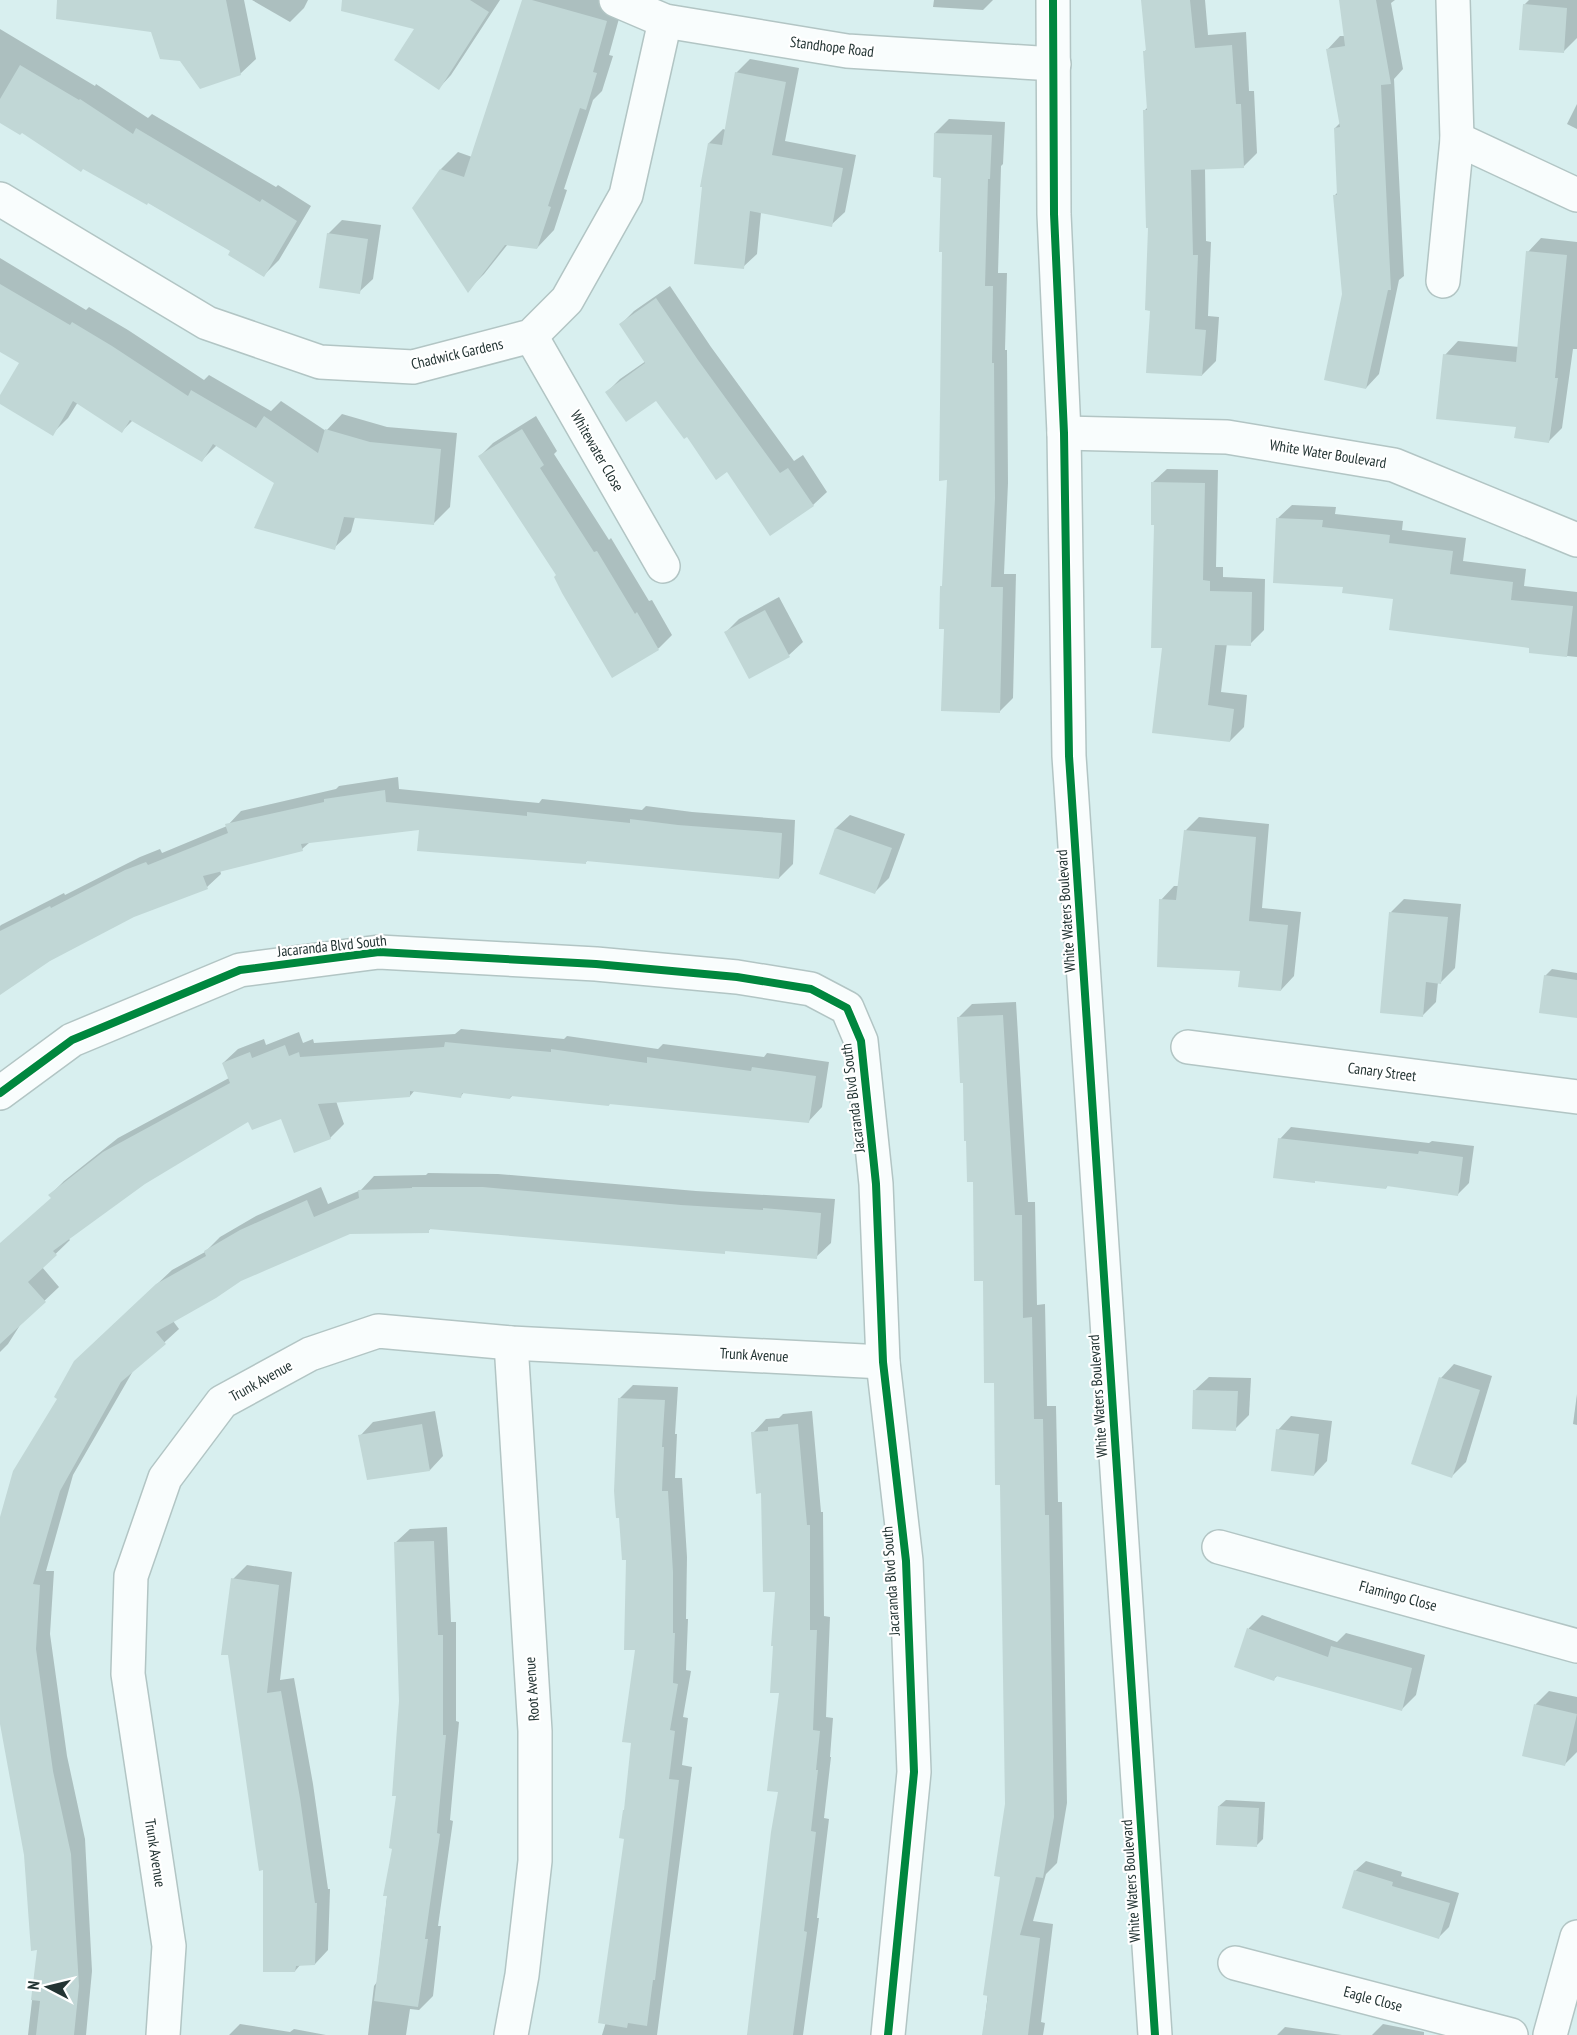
<svg xmlns="http://www.w3.org/2000/svg" width="1577" height="2035" font-family="'PT Sans Narrow',sans-serif">
<style>
.shadow{fill:#0003}
.building{fill:#c1d7d6}
.lines{fill:none;stroke-linecap:round;stroke-linejoin:round}
.minor-casing{stroke:#b2c5c4;stroke-width:36}
.minor{stroke:#f9fdfd;stroke-width:33}
.cycleway-casing{stroke:#fff;stroke-width:11}
.cycleway{stroke:#00873e;stroke-width:8}
.labels{text-anchor:middle;stroke-width:4.5;stroke-linejoin:round;paint-order:stroke}
.street-label{font-size:15px;fill:#233433;stroke:#fff}
</style>
<rect width="100%" height="100%" fill="#d8efef"/>
<g class="shadow">
<polygon points="106,0 244,0 256,59 240,74 181,60 153,31"/>
<polygon points="252,0 308,0 304,8 290,22"/>
<polygon points="358,0 500,0 451,75 439,88 416,29"/>
<polygon points="523,0 608,0 623,4 609,55 613,56 602,91 593,100 564,189 567,190 554,230 537,248 508,244 484,274 468,290 441,169 458,152 472,157"/>
<polygon points="934,0 993,0 983,10 933,7"/>
<polygon points="1143,0 1205,0 1208,35 1246,32 1249,91 1254,91 1257,153 1243,167 1205,168 1206,241 1211,242 1208,316 1219,317 1216,361 1202,375 1152,309 1145,110 1148,107 1144,52 1147,49"/>
<polygon points="1341,0 1395,0 1391,3 1403,69 1394,79 1404,276 1399,280 1379,374 1366,388 1344,294 1334,196 1339,191 1335,128 1340,123 1327,50 1340,36 1346,36"/>
<polygon points="1529,0 1577,0 1577,38 1564,51 1524,5"/>
<polygon points="0,29 95,86 96,84 148,118 152,114 276,187 278,185 311,206 279,260 263,276 232,250 22,131 0,121"/>
<polygon points="750,59 799,68 785,141 856,155 845,212 831,225 761,212 757,254 743,267 709,143 723,129 726,130 736,73"/>
<polygon points="1577,104 1577,129 1567,124"/>
<polygon points="949,119 1005,122 1003,164 1001,166 998,273 1007,273 1005,350 1007,350 1008,483 1004,574 1016,574 1013,698 999,712 946,628 942,586 944,584 949,479 942,176 935,133"/>
<polygon points="342,220 381,225 373,279 359,292 328,234"/>
<polygon points="1541,238 1577,242 1577,349 1573,349 1562,428 1548,442 1517,425 1445,355 1458,341 1519,347 1528,252"/>
<polygon points="0,258 86,310 89,307 128,330 204,380 209,375 271,411 281,401 326,431 342,414 387,427 457,433 450,507 434,523 355,517 351,532 334,548 276,483 217,445 202,460 133,420 122,431 78,402 68,418 52,434 0,403 0,398 21,363 0,350"/>
<polygon points="670,286 711,347 794,461 803,455 827,492 813,505 727,470 687,435 656,399 607,392 620,379 646,361 621,324 634,311"/>
<polygon points="536,416 557,451 554,454 609,540 611,538 649,601 652,600 672,635 659,648 613,676 558,575 480,456 493,443"/>
<polygon points="1167,469 1218,470 1216,567 1223,567 1223,577 1265,579 1264,630 1250,644 1227,643 1221,692 1247,695 1244,727 1230,741 1164,647 1153,482"/>
<polygon points="1292,505 1336,507 1335,514 1403,521 1402,530 1466,538 1463,561 1526,569 1524,586 1577,592 1577,657 1530,652 1531,646 1394,597 1344,585 1278,518"/>
<polygon points="779,597 803,642 789,655 726,632 739,619"/>
<polygon points="398,777 399,789 539,803 542,799 642,810 646,806 692,812 795,820 793,864 779,878 588,860 586,862 421,829 310,842 302,849 220,870 221,874 207,887 133,915 49,960 0,993 0,926 1,925 64,893 65,895 140,857 160,849 162,853 227,826 241,811 336,789 339,786"/>
<polygon points="850,815 905,834 889,878 875,892 820,873 836,828"/>
<polygon points="1199,817 1269,824 1262,908 1301,912 1294,976 1281,990 1161,900 1174,886 1179,886 1185,831"/>
<polygon points="1404,899 1461,904 1455,968 1441,982 1438,982 1436,1002 1422,1016 1391,912"/>
<polygon points="1552,969 1577,973 1577,1017 1545,976"/>
<polygon points="1016,1002 1028,1202 1035,1202 1037,1305 1045,1304 1047,1406 1056,1406 1058,1502 1062,1502 1067,1803 1057,1863 1046,1874 1033,1921 1053,1924 1041,2022 1045,2023 1043,2035 983,2035 1002,1875 1006,1804 1002,1483 996,1382 958,1018 972,1004"/>
<polygon points="461,1029 564,1039 567,1036 658,1049 663,1044 764,1057 767,1053 829,1062 822,1107 808,1122 611,1102 609,1105 513,1095 510,1098 464,1092 461,1096 415,1090 410,1096 336,1101 344,1124 330,1138 282,1117 249,1120 144,1182 68,1238 70,1240 42,1267 59,1287 22,1322 8,1344 0,1352 0,1246 52,1198 50,1195 64,1181 118,1138 229,1078 223,1063 238,1049 264,1039 266,1045 299,1032 303,1043 313,1039 314,1043 455,1034"/>
<polygon points="1291,1127 1429,1143 1432,1141 1474,1146 1469,1183 1457,1195 1389,1184 1386,1188 1280,1139"/>
<polygon points="428,1173 498,1174 696,1191 835,1199 831,1243 816,1257 727,1250 724,1252 431,1228 428,1231 350,1233 240,1280 173,1321 179,1329 133,1371 73,1475 46,1571 54,1571 50,1634 67,1756 85,1839 92,1971 86,2035 28,2035 38,1949 25,1854 0,1706 0,1531 90,1347 172,1270 205,1252 220,1237 256,1216 321,1187 328,1204 361,1190 374,1176 426,1175"/>
<polygon points="1454,1364 1492,1376 1466,1462 1452,1476 1441,1378"/>
<polygon points="1209,1377 1251,1378 1249,1415 1235,1429 1195,1390"/>
<polygon points="633,1385 678,1387 675,1434 677,1434 675,1478 682,1478 687,1557 686,1619 688,1619 686,1670 691,1671 683,1717 688,1718 682,1765 692,1767 657,2035 602,2035 606,2022 626,1837 633,1742 636,1649 627,1558 619,1399"/>
<polygon points="1577,1394 1577,1425 1573,1424"/>
<polygon points="435,1411 443,1456 430,1470 360,1436 373,1422"/>
<polygon points="812,1411 821,1512 823,1512 824,1616 830,1617 826,1717 833,1718 830,1757 831,1757 824,1818 829,1819 817,1918 819,1918 803,2035 747,2035 749,2032 780,1791 781,1692 776,1590 753,1433 766,1419 779,1418 783,1414"/>
<polygon points="1291,1416 1332,1421 1327,1461 1314,1475 1278,1430"/>
<polygon points="447,1527 451,1622 456,1622 456,1721 459,1722 450,1820 453,1821 438,1926 441,1926 433,1996 419,2010 410,2009 406,2035 368,2035 374,1986 377,1982 393,1847 397,1795 401,1701 396,1542 410,1529"/>
<polygon points="247,1565 292,1572 280,1680 294,1678 313,1784 328,1889 330,1889 328,1950 315,1964 301,1964 295,1971 265,1869 233,1579"/>
<polygon points="1262,1615 1337,1642 1346,1633 1425,1655 1416,1695 1402,1709 1278,1675 1274,1679 1236,1666 1249,1628"/>
<polygon points="1549,1691 1577,1697 1577,1752 1564,1765 1524,1755 1536,1704"/>
<polygon points="1226,1800 1265,1802 1263,1839 1256,1846 1219,1806"/>
<polygon points="1366,1861 1402,1872 1401,1876 1459,1893 1449,1927 1439,1937 1355,1871"/>
<polygon points="240,2024 290,2032 294,2029 326,2035 229,2035"/>
<polygon points="1383,2024 1424,2032 1424,2035 1372,2035"/>
<polygon points="1285,2027 1342,2035 1277,2035"/>
</g>
<g class="building">
<polygon points="57,0 226,0 241,75 200,89 180,61 160,59 151,32 56,19"/>
<polygon points="342,0 470,0 489,12 439,90 394,60 414,29 341,11"/>
<polygon points="522,0 532,0 607,21 593,72 597,73 586,110 580,108 548,206 551,207 537,249 505,245 468,293 412,208 440,169 464,177"/>
<polygon points="1141,0 1190,0 1195,48 1232,45 1236,104 1241,104 1244,168 1191,170 1193,255 1198,255 1195,329 1206,330 1202,376 1146,373 1150,311 1145,310 1148,228 1146,228 1143,110 1147,110 1143,51 1146,51"/>
<polygon points="1339,0 1376,0 1391,84 1381,85 1391,290 1388,290 1366,389 1324,380 1342,294 1333,195 1337,195 1334,128 1340,127 1326,49 1345,46"/>
<polygon points="1523,4 1567,8 1564,53 1519,50"/>
<polygon points="20,65 79,100 80,99 133,134 136,128 260,202 262,199 297,221 264,277 228,255 230,251 148,203 147,205 83,169 81,172 22,133 20,135 0,123 0,99"/>
<polygon points="735,72 786,82 772,155 843,168 832,227 750,211 744,269 694,264 702,187 700,187 708,143 722,145"/>
<polygon points="934,133 992,135 990,179 988,179 985,286 993,286 992,363 994,363 995,498 991,587 1003,587 1000,713 941,711 944,629 939,629 940,586 942,586 947,480 939,481 942,252 939,252 941,178 933,177"/>
<polygon points="327,233 368,239 360,294 319,288"/>
<polygon points="1526,251 1567,255 1555,378 1558,378 1549,443 1514,438 1516,427 1436,419 1443,354 1516,362"/>
<polygon points="0,284 70,325 72,322 112,346 188,396 191,390 256,428 264,416 318,453 325,429 370,442 441,449 434,525 344,517 335,550 254,528 274,483 213,444 202,462 130,420 122,433 73,401 53,436 0,404 0,395 19,363 0,352"/>
<polygon points="656,298 698,360 780,473 788,468 814,506 770,536 727,472 716,480 687,437 684,439 656,401 626,422 605,392 645,363 619,324"/>
<polygon points="522,429 544,465 540,468 594,552 597,551 635,614 637,612 659,650 612,678 562,593 554,577 556,575 478,456"/>
<polygon points="1151,482 1205,483 1203,580 1210,581 1210,591 1252,592 1251,646 1215,645 1208,705 1234,709 1230,742 1152,733 1162,648 1151,648 1154,525 1151,525"/>
<polygon points="1276,518 1323,520 1322,527 1390,535 1389,543 1453,551 1450,574 1513,582 1511,600 1573,606 1567,657 1529,653 1529,648 1389,630 1393,599 1342,593 1343,587 1273,583"/>
<polygon points="765,610 790,657 749,679 724,632"/>
<polygon points="385,790 386,802 527,816 527,812 630,823 630,819 678,825 782,833 779,879 586,861 586,864 417,851 419,830 301,844 303,851 203,876 208,889 134,917 50,961 0,995 0,931 50,906 51,908 125,870 146,862 148,865 228,833 225,824 324,802 324,799"/>
<polygon points="835,828 892,848 875,894 819,874"/>
<polygon points="1184,830 1256,837 1249,921 1288,925 1281,991 1238,987 1240,971 1157,967 1159,899 1176,900"/>
<polygon points="1389,912 1448,917 1441,984 1426,982 1423,1017 1380,1013"/>
<polygon points="1544,975 1577,980 1577,1018 1539,1013"/>
<polygon points="1003,1015 1015,1215 1022,1215 1023,1318 1032,1317 1034,1419 1043,1419 1045,1515 1049,1515 1054,1817 1043,1878 1036,1877 1020,1935 1040,1938 1028,2035 982,2035 988,1996 983,1995 1000,1877 994,1876 1005,1804 1000,1485 995,1485 994,1383 984,1383 983,1281 974,1281 973,1182 967,1182 966,1141 964,1141 963,1083 960,1083 957,1017"/>
<polygon points="445,1042 551,1052 551,1049 647,1063 647,1057 751,1071 752,1067 816,1076 809,1123 609,1104 609,1106 511,1096 510,1099 462,1093 461,1098 410,1091 410,1097 318,1104 331,1139 294,1153 281,1119 252,1130 248,1122 145,1184 53,1251 57,1255 28,1282 46,1302 0,1344 0,1243 51,1198 48,1195 103,1152 230,1083 222,1063 250,1052 252,1058 285,1045 289,1056 299,1052 300,1057 444,1047"/>
<polygon points="1278,1138 1418,1154 1419,1151 1463,1157 1458,1196 1387,1186 1386,1189 1315,1181 1315,1183 1273,1178"/>
<polygon points="412,1187 483,1187 681,1205 763,1210 763,1208 821,1213 817,1259 725,1251 725,1254 429,1229 429,1233 350,1234 241,1281 216,1298 156,1332 166,1344 121,1382 60,1491 33,1584 40,1585 36,1649 53,1771 71,1854 79,1986 74,2035 36,2035 40,2001 31,2000 37,1950 31,1951 24,1855 0,1724 0,1517 13,1471 57,1399 54,1397 74,1361 156,1284 206,1256 204,1251 240,1230 307,1200 314,1217 359,1198 358,1190 412,1188"/>
<polygon points="1439,1377 1480,1390 1452,1478 1411,1464"/>
<polygon points="1193,1390 1238,1391 1236,1431 1192,1429"/>
<polygon points="618,1398 665,1400 662,1447 664,1447 662,1491 668,1491 673,1572 673,1633 675,1633 673,1683 678,1684 670,1730 675,1731 669,1779 679,1780 655,1980 653,1980 647,2026 628,2023 627,2028 598,2023 624,1839 619,1838 623,1810 624,1810 631,1743 622,1742 635,1650 624,1650 626,1560 622,1560 619,1518 616,1518 614,1491"/>
<polygon points="422,1424 430,1471 367,1480 358,1435"/>
<polygon points="798,1424 807,1525 810,1525 810,1630 817,1630 813,1730 820,1731 816,1770 818,1770 811,1831 816,1832 804,1931 807,1932 793,2035 747,2035 771,1832 778,1792 767,1791 779,1693 770,1693 773,1646 771,1646 775,1592 763,1592 761,1493 756,1494 751,1432 768,1431 768,1427"/>
<polygon points="1276,1429 1319,1434 1314,1476 1271,1471"/>
<polygon points="434,1541 438,1635 443,1635 443,1735 446,1735 437,1833 440,1834 425,1939 428,1939 418,2007 374,2001 387,1896 383,1896 392,1849 389,1848 396,1796 392,1796 399,1701 394,1542"/>
<polygon points="231,1578 279,1585 267,1693 281,1691 300,1798 315,1903 317,1903 315,1965 296,1966 295,1972 263,1972 263,1870 259,1871 228,1655 221,1655"/>
<polygon points="1247,1628 1328,1657 1331,1646 1412,1668 1402,1711 1276,1676 1274,1681 1234,1667"/>
<polygon points="1534,1704 1577,1714 1565,1766 1522,1756"/>
<polygon points="1218,1806 1259,1808 1257,1847 1216,1845"/>
<polygon points="1354,1870 1393,1882 1392,1886 1450,1903 1439,1939 1342,1908"/>
</g>
<g class="lines">
<g class="minor-casing">
<g id="minor">
<polyline points="616,0 665,21 847,51 1054,64"/>
<polyline points="1053,0 1054,214 1064,433 1069,756 1155,2035"/>
<polyline points="1457,139 1577,195"/>
<polyline points="0,199 207,323 320,362 413,367 531,336 567,300 626,195 665,21"/>
<polyline points="1443,281 1457,139 1453,0"/>
<polyline points="531,336 663,566"/>
<polyline points="1064,433 1227,437 1394,465 1577,540"/>
<polyline points="1188,1047 1577,1097"/>
<polyline points="0,1093 72,1040 240,970 379,952 596,964 737,977 811,989 847,1008 861,1041 876,1184 883,1362 906,1561 914,1772 888,2035"/>
<polyline points="511,1343 535,1731 535,1861 522,1975 511,2035"/>
<polyline points="1219,1547 1577,1646"/>
<polyline points="1235,1963 1511,2035"/>
<polyline points="163,2035 169,1946 128,1674 131,1576 165,1478 222,1402 310,1354 378,1331 511,1343 883,1362"/>
<polyline points="1550,2035 1577,1937"/>
</g>
</g>
<use href="#minor" class="minor"/>
<g class="cycleway-casing">
<g id="cycleway">
<polyline points="1053,0 1054,214 1064,433 1069,756 1155,2035"/>
<polyline points="0,1093 72,1040 240,970 379,952 596,964 737,977 811,989 847,1008 861,1041 876,1184 883,1362 906,1561 914,1772 888,2035"/>
</g>
</g>
<use href="#cycleway" class="cycleway"/>
</g>
<g class="labels">
<g class="street-label">
<text transform="translate(832 47) rotate(7)" y="5">Standhope Road</text>
<text transform="translate(457 354) rotate(-13)" y="5">Chadwick Gardens</text>
<text transform="translate(597 451) rotate(60)" y="5">Whitewater Close</text>
<text transform="translate(1328 454) rotate(9)" y="5">White Water Boulevard</text>
<text transform="translate(1066 911) rotate(-94)" y="5">White Waters Boulevard</text>
<text transform="translate(332 946) rotate(-6)" y="5">Jacaranda Blvd South</text>
<text transform="translate(1382 1072) rotate(7)" y="5">Canary Street</text>
<text transform="translate(853 1098) rotate(-97)" y="5">Jacaranda Blvd South</text>
<text transform="translate(754 1355) rotate(3)" y="5">Trunk Avenue</text>
<text transform="translate(261 1381) rotate(-29)" y="5">Trunk Avenue</text>
<text transform="translate(1098 1396) rotate(-94)" y="5">White Waters Boulevard</text>
<text transform="translate(891 1581) rotate(-94)" y="5">Jacaranda Blvd South</text>
<text transform="translate(1398 1596) rotate(15)" y="5">Flamingo Close</text>
<text transform="translate(532 1689) rotate(-94)" y="5">Root Avenue</text>
<text transform="translate(155 1853) rotate(81)" y="5">Trunk Avenue</text>
<text transform="translate(1131 1881) rotate(-94)" y="5">White Waters Boulevard</text>
<text transform="translate(1373 1999) rotate(15)" y="5">Eagle Close</text>
</g>
</g>
<g transform="translate(48 1987) rotate(277)" stroke="#ffffff" stroke-width="4.5" paint-order="stroke">
<path d="M0-4.5L10 22L0 15L-10 22Z" fill="#233433"/>
<text y="-9" font-size="16" font-weight="bold" text-anchor="middle" fill="#233433">N</text>
</g>
</svg>
